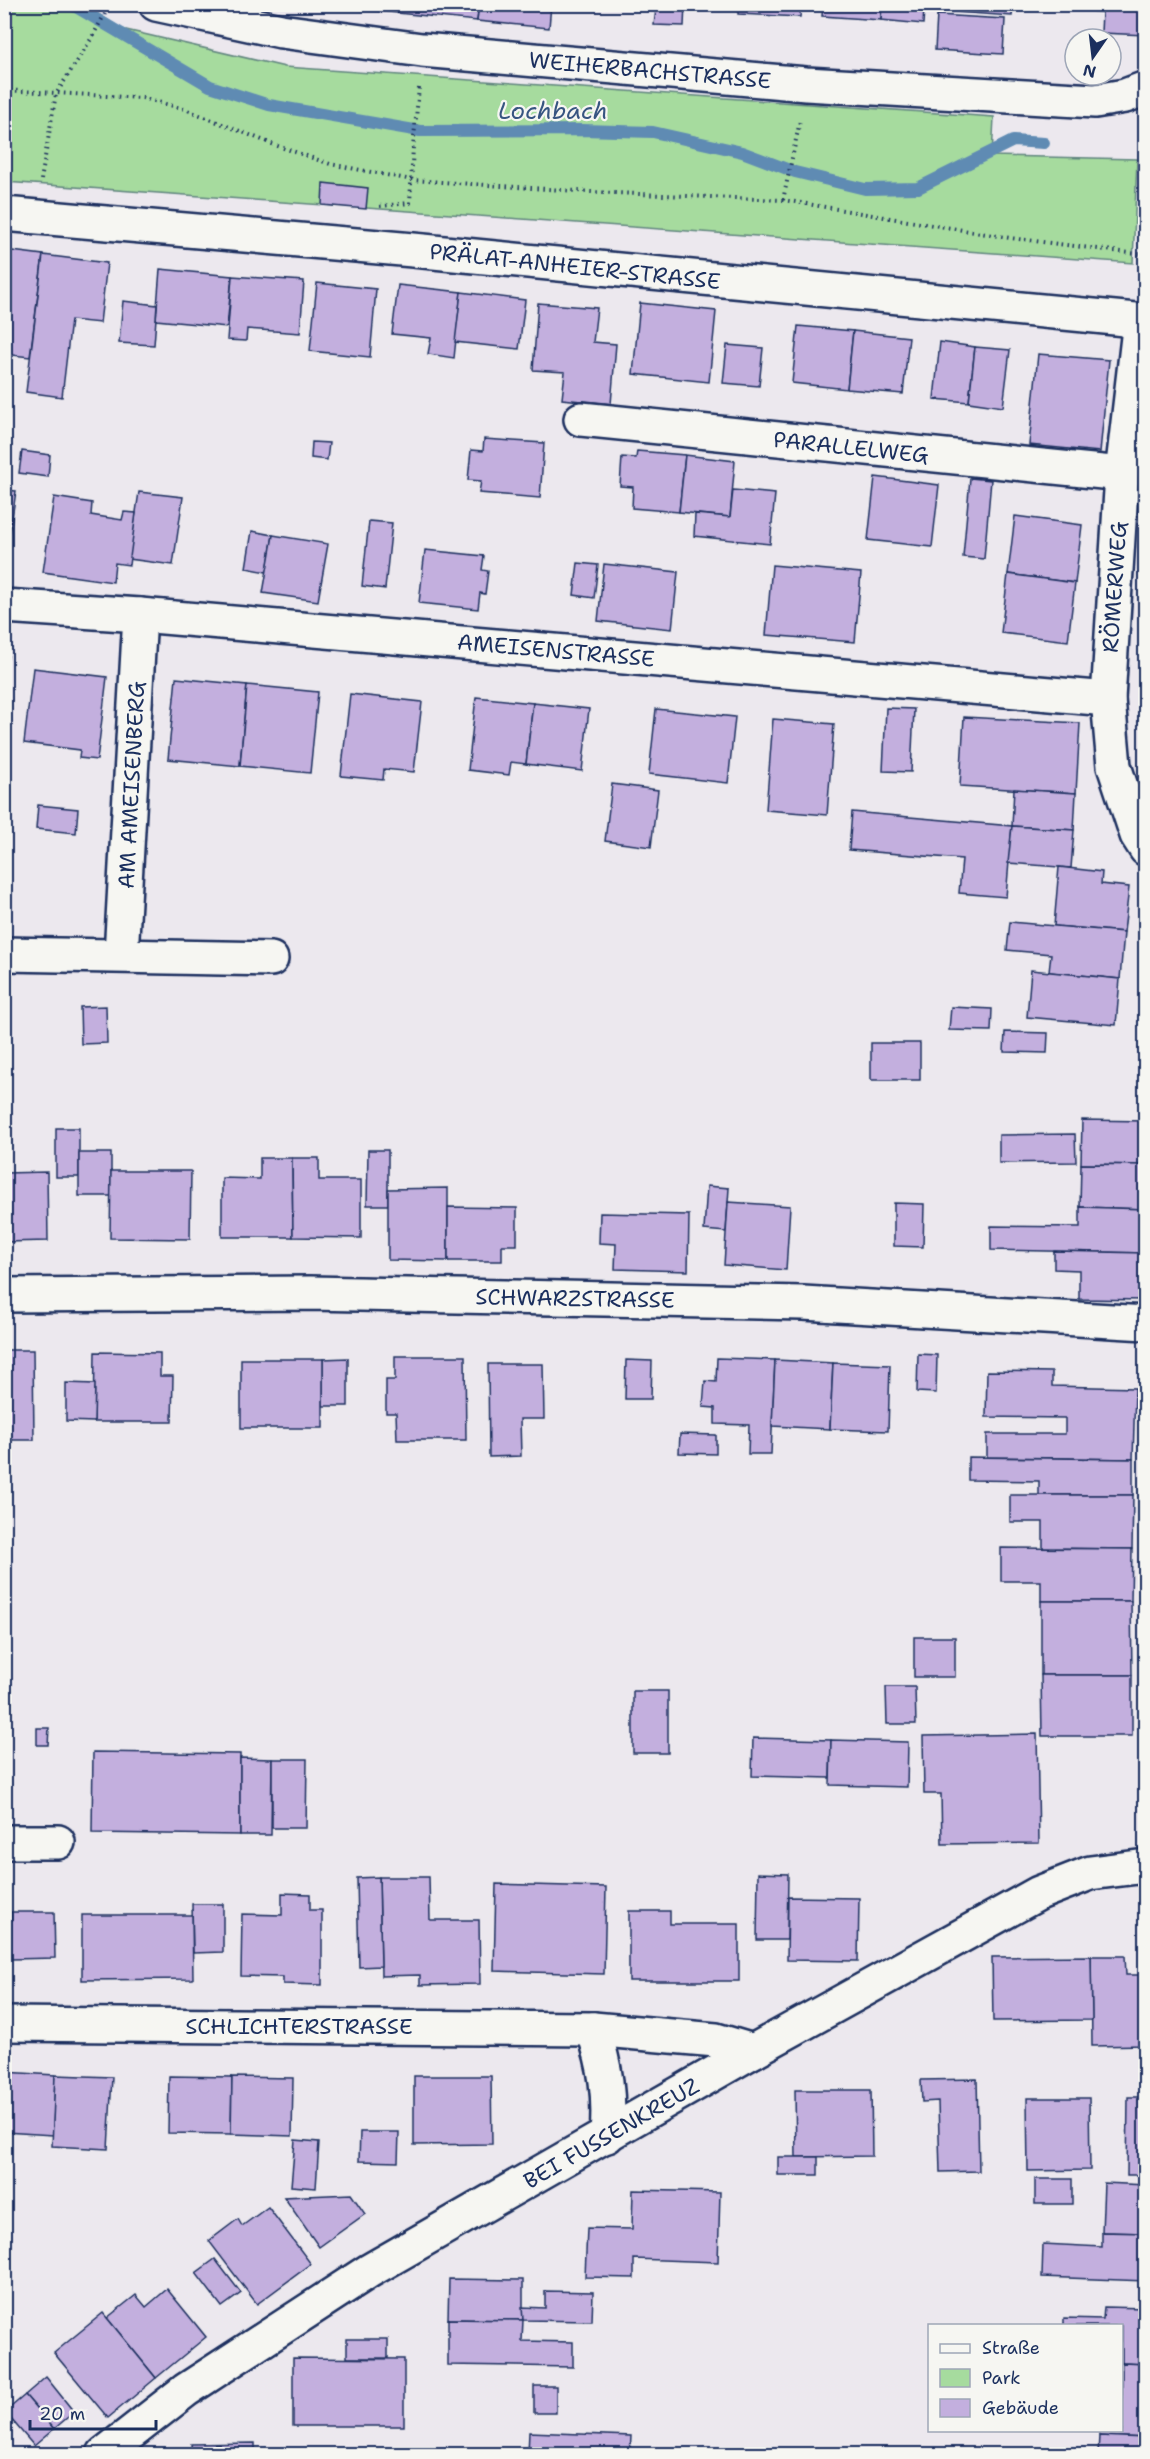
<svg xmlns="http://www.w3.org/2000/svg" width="1150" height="2459" font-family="'Shantell Sans',sans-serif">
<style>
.green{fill:#a6db9e;stroke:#60857e;stroke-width:1.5}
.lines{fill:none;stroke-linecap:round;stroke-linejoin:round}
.stream{stroke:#5e8bb3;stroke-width:12}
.building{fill:#c3afde;stroke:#1b2f5e;stroke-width:1.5}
.minor-casing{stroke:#1b2f5e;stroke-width:38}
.path{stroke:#1b2f5e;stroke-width:4;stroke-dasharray:1.5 4.5;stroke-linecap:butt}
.minor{stroke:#f6f6f2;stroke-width:33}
.labels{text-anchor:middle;stroke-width:4.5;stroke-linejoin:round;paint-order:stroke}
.street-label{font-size:22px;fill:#1b2f5e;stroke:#f6f6f2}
.water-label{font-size:24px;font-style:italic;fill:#375581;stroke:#f6f6f2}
</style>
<rect width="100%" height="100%" fill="#ece8ee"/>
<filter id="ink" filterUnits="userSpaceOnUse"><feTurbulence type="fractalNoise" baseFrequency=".0167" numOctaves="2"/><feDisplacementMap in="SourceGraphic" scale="12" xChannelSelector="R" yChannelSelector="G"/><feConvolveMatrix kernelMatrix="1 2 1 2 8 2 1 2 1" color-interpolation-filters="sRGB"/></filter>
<g filter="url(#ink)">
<polygon class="green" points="4,5 84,5 122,29 285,67 994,117 992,156 1137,159 1133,263 5,182"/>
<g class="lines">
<polyline class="stream" points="71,4 210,86 269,105 420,131 582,130 653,132 742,152 795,172 865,189 918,188 1013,141 1044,143"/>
</g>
<g class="building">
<polygon points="318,4 358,4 357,9"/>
<polygon points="358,4 399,4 398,13 357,9"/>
<polygon points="399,4 479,4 477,21 398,13"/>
<polygon points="479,4 551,4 549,28 477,21"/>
<polygon points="584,4 625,4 625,7"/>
<polygon points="625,4 685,4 684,26 654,25 656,9 625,7"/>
<polygon points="738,4 801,4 800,17 738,14"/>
<polygon points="823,4 882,4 881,20 822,16"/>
<polygon points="882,4 941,4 941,11 924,9 923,24 881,20"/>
<polygon points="941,4 1013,4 1012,16 941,11"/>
<polygon points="1074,4 1146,4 1146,35 1101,33 1102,12 1073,10"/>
<polygon points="937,15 1005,19 1003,54 935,50"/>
<polygon points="323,183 368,188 366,209 322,205"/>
<polygon points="4,250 43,255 30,357 4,354"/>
<polygon points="43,255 107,263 100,323 71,320 62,397 26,392"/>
<polygon points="160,269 232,276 227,327 156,320"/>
<polygon points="232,276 304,281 300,333 247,329 246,341 227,340"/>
<polygon points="317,283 376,289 370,357 310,351"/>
<polygon points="398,285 461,292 454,358 428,354 431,338 392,334"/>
<polygon points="461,292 525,300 519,349 455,342"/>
<polygon points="123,301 157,305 154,345 119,343"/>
<polygon points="538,303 597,308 593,342 616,344 611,404 562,399 565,372 533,370"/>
<polygon points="640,303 716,311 709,382 633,374"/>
<polygon points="798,326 853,331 847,389 792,383"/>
<polygon points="853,331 909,337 903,394 847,389"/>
<polygon points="940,342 975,347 969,402 934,399"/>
<polygon points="727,345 763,348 759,386 723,383"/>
<polygon points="975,347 1010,350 1003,407 969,402"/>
<polygon points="1038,354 1109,360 1100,452 1029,445"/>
<polygon points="484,439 544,443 540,498 479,493 481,481 468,480 471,450 483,451"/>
<polygon points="312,442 329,443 327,460 311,458"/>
<polygon points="22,451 50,455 48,477 19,473"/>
<polygon points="637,451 685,455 679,512 632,508 633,487 620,486 622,457 636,458"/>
<polygon points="685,455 735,461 730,517 679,512"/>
<polygon points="875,477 939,485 932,547 868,540"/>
<polygon points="970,478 991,480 984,559 963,557"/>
<polygon points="4,490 16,491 10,532 4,531"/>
<polygon points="733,490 775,494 770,544 694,536 695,514 730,517"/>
<polygon points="139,492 183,497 173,565 129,559"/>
<polygon points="54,497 92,503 91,515 122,520 124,512 136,513 129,565 115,563 113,582 43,572"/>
<polygon points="1015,516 1082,525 1075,583 1008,574"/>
<polygon points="369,521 392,523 385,589 362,586"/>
<polygon points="252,531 273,535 267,572 246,568"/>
<polygon points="273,535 328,544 318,601 263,593"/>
<polygon points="425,550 484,556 482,570 488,571 485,594 480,593 478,609 419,603"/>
<polygon points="578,563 598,565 594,598 574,595"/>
<polygon points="604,564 678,572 672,629 598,621"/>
<polygon points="772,565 861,573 855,642 766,635"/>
<polygon points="1008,574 1075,583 1068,641 1001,633"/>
<polygon points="1144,623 1146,623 1146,651 1142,650"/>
<polygon points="4,654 8,655 4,684"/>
<polygon points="33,668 107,677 97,760 79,758 80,750 24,743"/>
<polygon points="176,678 247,685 240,766 168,759"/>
<polygon points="247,685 318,692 310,773 240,766"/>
<polygon points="350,694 422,702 414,772 384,769 383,780 341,776"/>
<polygon points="476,697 533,703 526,764 511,762 509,775 468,770"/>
<polygon points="533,703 589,709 582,771 526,764"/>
<polygon points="886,708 914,709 911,772 883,771"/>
<polygon points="656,709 735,717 728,783 649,774"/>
<polygon points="964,717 1080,723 1076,793 960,786"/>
<polygon points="773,719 834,724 827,815 766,810"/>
<polygon points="612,784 658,790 651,847 605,841"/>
<polygon points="1014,789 1076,793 1074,830 1012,826"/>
<polygon points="38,805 78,809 76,833 36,829"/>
<polygon points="852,812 1012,826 1006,897 959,893 962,859 849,850"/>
<polygon points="1012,826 1074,830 1071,868 1008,863"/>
<polygon points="1059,867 1102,872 1101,884 1129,887 1124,932 1054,926"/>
<polygon points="1010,922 1124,932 1120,979 1049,972 1051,954 1007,950"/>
<polygon points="1031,970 1120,979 1116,1025 1027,1017"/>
<polygon points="106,1006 107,1043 81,1044 80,1007"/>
<polygon points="951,1007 992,1009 991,1031 949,1030"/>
<polygon points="1005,1032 1048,1033 1047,1053 1004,1052"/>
<rect x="871" y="1043" width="49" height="37"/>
<polygon points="1082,1120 1146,1121 1146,1165 1081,1164"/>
<rect x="56" y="1128" width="23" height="49"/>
<polygon points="1075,1134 1076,1162 999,1163 999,1135"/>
<polygon points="368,1150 388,1150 388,1205 367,1205"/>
<rect x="79" y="1153" width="32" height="43"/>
<polygon points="260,1158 292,1158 293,1237 222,1237 222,1178 260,1179"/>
<polygon points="292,1158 319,1158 319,1180 361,1180 361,1238 293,1237"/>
<polygon points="1081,1164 1146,1165 1146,1209 1080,1207"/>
<polygon points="111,1171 191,1171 190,1239 110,1238"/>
<polygon points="47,1172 48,1241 4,1242 4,1173"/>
<polygon points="707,1186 729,1188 726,1232 704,1230"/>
<polygon points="448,1188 448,1261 388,1260 388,1189"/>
<polygon points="728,1202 790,1206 786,1270 724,1265"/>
<polygon points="894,1203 924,1204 923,1247 894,1246"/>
<polygon points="448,1207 517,1208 517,1245 502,1245 502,1261 448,1261"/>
<polygon points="1080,1207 1146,1209 1146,1253 991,1250 991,1226 1080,1227"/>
<polygon points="600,1213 689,1215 688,1271 615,1269 616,1244 599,1243"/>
<polygon points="1054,1251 1146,1253 1146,1300 1079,1299 1079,1270 1054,1269"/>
<polygon points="4,1350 33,1350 34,1440 4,1440"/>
<polygon points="95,1352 160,1353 160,1376 173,1376 172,1422 94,1422"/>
<polygon points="918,1354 937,1355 936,1393 917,1392"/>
<polygon points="395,1356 465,1356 466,1440 397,1440 396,1413 386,1413 386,1380 395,1380"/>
<polygon points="348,1358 348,1406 323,1406 323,1359"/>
<polygon points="717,1358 775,1360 771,1454 748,1454 749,1425 715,1424 715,1408 703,1407 705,1381 716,1382"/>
<rect x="241" y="1359" width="82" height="69"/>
<polygon points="626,1360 652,1361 651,1399 625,1399"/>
<polygon points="775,1360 833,1363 830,1429 772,1426"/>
<polygon points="833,1363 890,1365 888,1431 830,1429"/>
<polygon points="488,1364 543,1364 544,1419 520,1419 521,1456 489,1457"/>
<polygon points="987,1371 1052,1372 1052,1386 1135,1388 1133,1459 987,1457 987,1434 1065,1434 1065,1418 986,1417"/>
<polygon points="66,1383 95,1384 94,1422 66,1421"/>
<polygon points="680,1434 716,1435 716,1454 679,1453"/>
<polygon points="968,1457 1133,1459 1133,1495 1039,1495 1039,1481 968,1480"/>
<polygon points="1010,1495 1133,1495 1132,1549 1043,1548 1043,1522 1010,1522"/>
<polygon points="1001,1548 1132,1549 1131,1601 1041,1601 1041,1581 1001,1581"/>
<polygon points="1041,1601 1131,1601 1132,1675 1041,1675"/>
<rect x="914" y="1637" width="41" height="40"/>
<polygon points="1041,1675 1132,1675 1132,1736 1042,1736"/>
<polygon points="886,1687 915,1687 916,1724 887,1724"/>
<rect x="633" y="1691" width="35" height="62"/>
<polygon points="37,1728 49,1728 48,1745 37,1745"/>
<polygon points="1037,1734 1039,1843 942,1844 941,1794 924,1794 923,1736"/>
<polygon points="753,1738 831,1740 830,1778 752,1776"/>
<polygon points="831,1740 908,1742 907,1787 830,1785"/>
<polygon points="93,1752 240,1754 240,1835 92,1833"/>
<polygon points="240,1758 272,1759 271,1835 240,1835"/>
<polygon points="272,1759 307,1759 306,1828 272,1828"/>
<polygon points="758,1873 788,1874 787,1940 757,1940"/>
<polygon points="379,1877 429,1877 430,1920 479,1920 480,1984 420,1985 420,1975 381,1976"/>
<polygon points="379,1877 381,1966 359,1967 357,1878"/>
<polygon points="496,1884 606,1887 604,1974 494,1971"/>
<polygon points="282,1893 310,1894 310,1910 322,1910 322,1985 283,1984 283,1977 241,1976 242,1914 282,1915"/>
<polygon points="788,1897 859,1898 858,1961 787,1960"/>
<polygon points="192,1904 223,1904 223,1952 193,1953"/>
<polygon points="629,1911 670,1911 670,1924 739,1924 739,1981 629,1981"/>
<polygon points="11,1912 54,1912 55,1958 11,1959"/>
<polygon points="82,1915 192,1915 193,1979 82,1980"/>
<polygon points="1091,1956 1125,1956 1126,1975 1146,1975 1146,2045 1092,2046"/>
<polygon points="1091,1956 1092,2020 993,2021 992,1957"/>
<polygon points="4,2072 55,2075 53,2135 4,2132"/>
<polygon points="55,2075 112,2077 108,2149 52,2146"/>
<polygon points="169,2076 232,2077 231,2134 168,2133"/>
<polygon points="414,2076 491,2076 492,2144 414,2145"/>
<polygon points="232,2077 293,2078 292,2136 231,2134"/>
<polygon points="977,2079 979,2171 940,2172 938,2101 922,2102 921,2080"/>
<polygon points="795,2090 871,2090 872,2156 796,2157"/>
<polygon points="1128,2097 1146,2097 1146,2175 1127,2175"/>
<polygon points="1027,2098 1089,2098 1090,2170 1028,2171"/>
<polygon points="360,2132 399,2132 398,2162 359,2161"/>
<polygon points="295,2140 319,2142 316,2188 291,2186"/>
<rect x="778" y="2157" width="40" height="18"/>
<rect x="1035" y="2179" width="37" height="25"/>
<polygon points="1104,2183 1146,2185 1146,2233 1102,2232"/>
<polygon points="633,2190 720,2192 718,2262 634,2259 634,2278 585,2277 587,2228 632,2229"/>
<polygon points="351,2194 365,2214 319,2247 284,2197"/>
<polygon points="268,2207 311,2264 257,2304 209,2241 238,2219 242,2226"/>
<polygon points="1102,2232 1146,2233 1146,2281 1042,2277 1043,2244 1102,2247"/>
<polygon points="215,2259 241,2293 222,2307 196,2273"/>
<polygon points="449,2279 523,2280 523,2320 448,2319"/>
<polygon points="167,2289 206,2337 156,2378 107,2318 136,2295 146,2307"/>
<polygon points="545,2291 593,2292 592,2321 523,2320 522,2307 545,2308"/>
<polygon points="1104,2307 1146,2308 1146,2364 1122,2363 1122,2326 1064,2326 1064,2318 1103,2319"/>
<polygon points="103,2313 156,2378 108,2418 54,2353"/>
<polygon points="448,2319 523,2320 522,2341 573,2342 573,2367 448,2365"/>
<rect x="347" y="2339" width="41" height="19"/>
<polygon points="293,2358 404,2359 404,2426 293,2426"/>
<polygon points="1122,2363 1146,2364 1146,2438 1099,2436 1099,2430 1122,2430"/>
<polygon points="46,2377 74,2412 54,2429 25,2395"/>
<rect x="534" y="2386" width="22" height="27"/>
<polygon points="25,2395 54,2429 34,2446 5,2412"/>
<polygon points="529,2432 631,2436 630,2454 528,2454"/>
<polygon points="1099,2436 1146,2438 1146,2454 1098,2454"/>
<polygon points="255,2443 255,2452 290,2453 290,2454 192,2454 191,2444"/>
</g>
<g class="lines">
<g class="minor-casing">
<g id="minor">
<polyline points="156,4 281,31 422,50 806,84 1095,101 1125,96 1146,88"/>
<polyline points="4,214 413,250 1146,321"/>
<polyline points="1140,320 1122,474 1108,699 1114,766 1137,835 1146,849"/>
<polyline points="581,419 1122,474"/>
<polyline points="4,606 140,615 1108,699"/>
<polyline points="4,954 271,959"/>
<polyline points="121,955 140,615"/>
<polyline points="4,1295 310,1293 803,1303 1146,1323"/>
<polyline points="4,1842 58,1842"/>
<polyline points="4,2024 593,2029 716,2040 753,2051"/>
<path d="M593,2029C606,2067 610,2095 607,2136"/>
<polyline points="104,2454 186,2390 369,2271 753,2051 1039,1893 1090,1873 1146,1866"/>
</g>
</g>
<g class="path">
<polyline points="4,90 142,98 185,109 272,144 330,164 412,180 592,192 783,200 1010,238 1146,255"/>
<polyline points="41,180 56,94 91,39 107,10 112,4"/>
<polyline points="783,200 800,121"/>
<polyline points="380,206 410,203 413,147 419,88"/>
</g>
<use href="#minor" class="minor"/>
</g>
</g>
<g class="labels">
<g class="street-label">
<text transform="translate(650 70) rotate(5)" y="8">WEIHERBACHSTRASSE</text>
<text transform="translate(575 266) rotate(6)" y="8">PRÄLAT-ANHEIER-STRASSE</text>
<text transform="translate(851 447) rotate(6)" y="8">PARALLELWEG</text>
<text transform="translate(1114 587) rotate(-86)" y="8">RÖMERWEG</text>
<text transform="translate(556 650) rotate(5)" y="8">AMEISENSTRASSE</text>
<text transform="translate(131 785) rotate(-87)" y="8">AM AMEISENBERG</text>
<text transform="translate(575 1298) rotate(1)" y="8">SCHWARZSTRASSE</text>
<text x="299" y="2034">SCHLICHTERSTRASSE</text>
<text transform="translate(611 2133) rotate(-30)" y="8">BEI FUSSENKREUZ</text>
</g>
<g class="water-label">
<text x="553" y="119">Lochbach</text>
</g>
</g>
<rect width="1150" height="2459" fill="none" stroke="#f6f6f2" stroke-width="24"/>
<rect x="12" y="12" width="1126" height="2435" fill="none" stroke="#1b2f5e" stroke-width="2" filter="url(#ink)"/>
<rect x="928" y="2324" width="195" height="108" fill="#f6f6f2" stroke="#9ea6b7" stroke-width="1.5"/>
<rect x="940" y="2344" width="30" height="9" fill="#f6f6f2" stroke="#9ea6b7" stroke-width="1.5"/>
<text x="982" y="2354" font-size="18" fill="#1b2f5e">Straße</text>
<rect x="940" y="2369" width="30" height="18" fill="#a6db9e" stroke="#9ea6b7" stroke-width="1.5"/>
<text x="982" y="2384" font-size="18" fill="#1b2f5e">Park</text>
<rect x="940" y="2399" width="30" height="18" fill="#c3afde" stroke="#9ea6b7" stroke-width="1.5"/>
<text x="982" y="2414" font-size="18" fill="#1b2f5e">Gebäude</text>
<g transform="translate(1093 57) rotate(194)"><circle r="28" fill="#f6f6f2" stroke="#9ea6b7" stroke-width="1.5"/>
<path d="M0-4.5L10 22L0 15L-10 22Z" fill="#1b2f5e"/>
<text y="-9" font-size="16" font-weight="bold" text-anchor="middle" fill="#1b2f5e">N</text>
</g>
<path d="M30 2420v9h126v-9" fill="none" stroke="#1b2f5e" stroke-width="3"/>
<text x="39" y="2420" font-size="18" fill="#1b2f5e" stroke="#f6f6f2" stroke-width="4.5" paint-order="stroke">20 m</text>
</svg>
